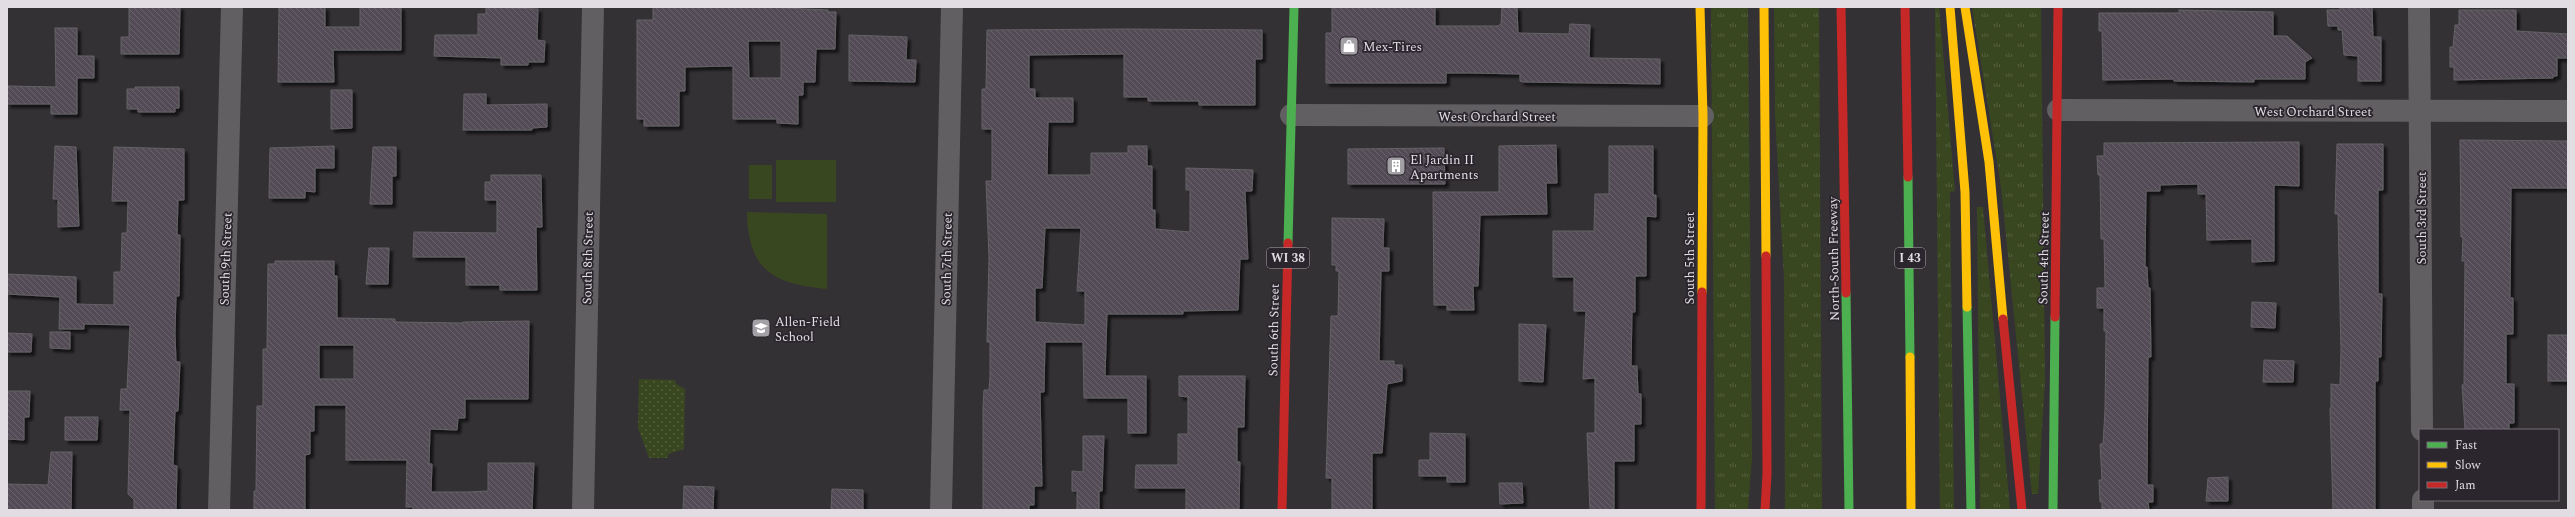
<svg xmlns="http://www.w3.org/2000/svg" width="2575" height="517" font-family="Spectral,serif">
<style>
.grass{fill:url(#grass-tufts)}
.park{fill:url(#park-dots)}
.pitch{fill:#394720}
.building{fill:url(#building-back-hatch);stroke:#656266;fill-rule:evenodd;filter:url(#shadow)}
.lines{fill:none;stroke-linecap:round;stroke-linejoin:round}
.street{stroke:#625f63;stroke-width:22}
.fast{stroke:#4caf50;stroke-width:9}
.slow{stroke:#ffc107;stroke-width:9}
.jam{stroke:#c62828;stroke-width:9}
.labels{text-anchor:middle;stroke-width:3.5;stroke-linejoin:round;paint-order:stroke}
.shield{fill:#2b252d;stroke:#aaa6ac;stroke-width:1}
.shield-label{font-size:12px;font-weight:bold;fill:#e1dde3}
.poi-label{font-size:13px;fill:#e1dde3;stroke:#2b252d;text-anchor:start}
.street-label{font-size:13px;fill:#e1dde3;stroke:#2b252d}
</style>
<defs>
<pattern id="grass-tufts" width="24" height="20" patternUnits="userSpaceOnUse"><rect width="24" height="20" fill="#394720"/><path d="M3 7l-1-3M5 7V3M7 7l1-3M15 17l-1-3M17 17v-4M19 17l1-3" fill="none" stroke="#556140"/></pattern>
<pattern id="park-dots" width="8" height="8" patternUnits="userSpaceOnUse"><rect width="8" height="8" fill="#394720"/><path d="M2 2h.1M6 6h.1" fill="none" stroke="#556140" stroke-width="1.8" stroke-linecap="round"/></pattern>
<pattern id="building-back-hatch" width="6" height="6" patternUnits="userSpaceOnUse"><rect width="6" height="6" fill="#524b54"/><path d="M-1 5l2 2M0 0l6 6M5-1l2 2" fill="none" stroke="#6b646c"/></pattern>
<filter id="shadow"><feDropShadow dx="3.5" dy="3.5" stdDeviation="1" flood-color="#0009"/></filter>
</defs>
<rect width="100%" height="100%" fill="#343135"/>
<g class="grass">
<polygon points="1711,7 1748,7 1752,458 1748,510 1715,510"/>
<polygon points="1774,7 1819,7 1822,510 1785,510 1784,278 1775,115"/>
<polygon points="1935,7 1939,7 1955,191 1950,192 1954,510 1940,510"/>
<polygon points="1972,7 2041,7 2045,381 2038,494 2032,494 2001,187"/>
<polygon points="1977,207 1983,207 2010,510 1980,510"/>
</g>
<polygon class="park" points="639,379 675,380 676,384 685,389 684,449 668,454 668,458 649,458 638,428"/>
<g class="pitch">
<rect x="776" y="160" width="60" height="42"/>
<rect x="749" y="165" width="23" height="34"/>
<path d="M747,212L827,214V289C773,284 748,270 747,212Z"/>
</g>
<g class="building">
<polygon points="129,7 180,7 179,54 121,54 121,37 129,37"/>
<polygon points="279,7 325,7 325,27 360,27 360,7 401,7 401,50 333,50 334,82 278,82"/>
<polygon points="486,7 538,9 537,40 545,41 544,62 528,62 528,65 501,65 501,58 434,56 435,35 478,35 478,14 486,14"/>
<path d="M653,7H763L828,10V12H836L835,49H816L815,82H803V95H798V124L777,123V119H733V66L685,67V91H679V126H644V119H637V20H653ZM748,41H781V78H749Z"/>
<polygon points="1332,7 1435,7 1435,26 1498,26 1501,24 1502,7 1517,7 1518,33 1569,34 1570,24 1590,25 1589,58 1660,59 1660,84 1523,82 1520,81 1520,74 1471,73 1446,73 1446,83 1326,83 1326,33 1332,33"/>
<polygon points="2340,7 2372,7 2373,37 2381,37 2381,81 2358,81 2358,56 2344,55 2342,30 2338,30 2338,26 2328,26 2327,10 2340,10"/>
<polygon points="2179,10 2273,12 2273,36 2287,36 2312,58 2305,62 2305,79 2254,79 2254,82 2174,81 2174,79 2103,80 2102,31 2099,31 2099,13 2179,13"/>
<polygon points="2459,10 2516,10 2516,31 2568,34 2568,58 2557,58 2557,76 2553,76 2553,78 2454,80 2454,67 2450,67 2450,47 2453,47 2455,25 2459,25"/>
<polygon points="55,28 77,28 77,56 94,56 94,78 77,78 77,114 51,114 51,104 7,104 8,86 56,87"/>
<path d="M1127,29L1262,30V59H1255V105H1199V101H1148V97H1124V54L1029,55V89H1035V98H1073V122H1048L1047,175H1091V153H1128V146H1147V166H1152V210H1155V229L1190,232V190H1186V168L1253,170L1252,191H1245L1248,259H1240L1238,310L1183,311V314H1107L1105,376H1146V433H1128V398H1084L1083,342H1045L1044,392H1040L1042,486H1034V505H1029V510H983V406L984,390H989L990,377V342H987L989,257L986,181H992V129H982V89H986L987,30ZM1045,228H1081L1077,291H1085V325L1035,322V288H1042Z"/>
<polygon points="849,35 907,37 906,60 916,60 915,82 849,81"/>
<polygon points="135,87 179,87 179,108 175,108 175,112 138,112 138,109 127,109 127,89 135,89"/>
<polygon points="331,90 352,90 352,128 331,129"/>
<polygon points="464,94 486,94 486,105 547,104 547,127 532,128 532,130 463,130"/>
<polygon points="2460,140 2568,141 2568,188 2511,188 2510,298 2513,298 2513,334 2506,334 2506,384 2514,384 2514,423 2509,423 2509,430 2465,430 2462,385 2464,385 2465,261 2462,261 2463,237 2461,237"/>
<polygon points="2299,142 2299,186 2274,185 2274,261 2252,262 2252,239 2207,240 2206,194 2198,194 2198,184 2160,185 2160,191 2146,191 2145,267 2147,267 2148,288 2150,288 2151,357 2148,357 2147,485 2153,485 2153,502 2148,502 2149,510 2102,510 2102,502 2100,502 2099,480 2102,480 2100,444 2103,444 2105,410 2106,331 2104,331 2104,308 2097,308 2097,288 2105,288 2104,239 2101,239 2100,175 2098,175 2097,156 2104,156 2104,143"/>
<polygon points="2337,144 2383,144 2383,190 2378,190 2378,294 2382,294 2381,357 2378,357 2378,381 2375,381 2375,510 2333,510 2330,408 2331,408 2331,384 2340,385 2341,351 2338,214 2335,214"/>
<polygon points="1556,145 1557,183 1546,183 1547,214 1480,215 1478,286 1473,286 1474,310 1447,310 1447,305 1434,305 1433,192 1499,192 1499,146"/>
<polygon points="55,146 76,147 79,226 58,227 58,199 53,199"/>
<polygon points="334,146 334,168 315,168 315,192 305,191 305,198 269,198 270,148"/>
<polygon points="1609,146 1653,146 1653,195 1656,195 1656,217 1646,216 1646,276 1635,276 1635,312 1632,312 1631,366 1637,366 1638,394 1641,394 1641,424 1634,424 1634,461 1614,461 1614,510 1590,510 1587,433 1595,433 1595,378 1583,379 1586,311 1574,311 1574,277 1553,277 1553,231 1594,231 1595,194 1609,194"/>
<polygon points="114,147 184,149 184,200 178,200 177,235 180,235 179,296 176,296 175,333 176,362 180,362 178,411 175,411 173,465 177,466 176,510 134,510 134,500 128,494 130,410 120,410 121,389 127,389 130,325 84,324 84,329 59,329 60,297 7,294 7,274 76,277 76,304 114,305 114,272 121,272 122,233 127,233 128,201 112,201"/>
<polygon points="373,147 396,147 396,176 392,176 392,204 370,204"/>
<polygon points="1444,148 1445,184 1348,184 1348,149"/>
<polygon points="491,175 541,175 542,227 536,227 537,290 500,290 500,285 466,285 466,257 413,257 414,232 497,233 497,200 485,200 485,182 491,182"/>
<polygon points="1332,218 1384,219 1383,248 1389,248 1389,271 1381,271 1379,361 1394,361 1394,365 1402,365 1402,381 1387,384 1382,453 1372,453 1372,510 1332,510 1332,478 1326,478 1331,316 1338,316 1339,271 1336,271 1336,265 1332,265"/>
<polygon points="369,248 389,248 388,284 366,284"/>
<path d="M275,261H334V276H337V318L395,319V322L463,323V322L529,321L528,399H465V418H458L457,430L430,429L429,464H432L431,492H469L488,491V463H534L532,510H413V507H406L407,460H346V405H314V431H310V454L305,455V510H254V491H256L257,406H263V349H267L268,264H275ZM319,345H354V379H319Z"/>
<polygon points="2252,302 2276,303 2275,328 2251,327"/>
<polygon points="1519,324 1546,325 1543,382 1519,381"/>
<polygon points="50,332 70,332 70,349 50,348"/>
<polygon points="7,333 32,334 31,352 7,352"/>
<rect x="2548" y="335" width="20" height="46"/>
<polygon points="2264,360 2294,361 2293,382 2263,382"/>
<polygon points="1179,376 1245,376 1244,427 1237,427 1237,462 1240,462 1239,509 1186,510 1186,488 1135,488 1136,465 1178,465 1178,434 1188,434 1188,397 1179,396"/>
<polygon points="7,391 30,391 29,417 24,417 24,440 7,439"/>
<polygon points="65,417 98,417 97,440 65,440"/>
<polygon points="1430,433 1465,434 1465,482 1447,482 1447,476 1419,476 1419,460 1430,460"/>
<polygon points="1083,436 1104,436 1102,491 1099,491 1099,510 1077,510 1077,491 1072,491 1072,471 1083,472"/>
<polygon points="51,452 72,452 71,510 7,510 7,484 48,485"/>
<polygon points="2228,477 2228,501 2206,501 2208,478"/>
<polygon points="1499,483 1522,483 1523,503 1500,504"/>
<polygon points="684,486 714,487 713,510 683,510"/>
<polygon points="832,489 863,490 863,510 831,510"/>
</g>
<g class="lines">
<g class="street">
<polyline points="2419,7 2422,430"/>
<polyline points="2058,110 2568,111"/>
<polyline points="1291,115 1703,116"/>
<polyline points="2423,500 2423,510"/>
<polyline points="219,510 232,7"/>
<polyline points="583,510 593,7"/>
<polyline points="941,510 952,7"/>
</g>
<g class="fast">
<polyline points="1908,177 1910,357"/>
<polyline points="1288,243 1294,7"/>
<polyline points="1846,293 1849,510"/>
<polyline points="1967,307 1971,510"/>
<polyline points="2053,510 2055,317"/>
</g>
<g class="slow">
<polyline points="1700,7 1703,116 1702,292"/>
<polyline points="1764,7 1766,256"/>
<polyline points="1950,7 1965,192 1967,307"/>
<polyline points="1965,7 1989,162 2003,319"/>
<polyline points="1910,357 1911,510"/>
</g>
<g class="jam">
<polyline points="1841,7 1846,293"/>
<polyline points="1905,7 1908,177"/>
<polyline points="2055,317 2058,7"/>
<polyline points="2003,319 2022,510"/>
<polyline points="1282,510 1288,243"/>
<polyline points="1701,510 1702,292"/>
<polyline points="1765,510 1767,474 1766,256"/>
</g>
</g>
<defs>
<g id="shop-square" transform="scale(1)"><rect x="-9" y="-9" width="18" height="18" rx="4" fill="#a4a1a6" stroke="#2b252d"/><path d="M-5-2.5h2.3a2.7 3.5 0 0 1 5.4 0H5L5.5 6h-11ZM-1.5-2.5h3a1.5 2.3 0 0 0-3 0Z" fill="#fff"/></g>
<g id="building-square" transform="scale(1)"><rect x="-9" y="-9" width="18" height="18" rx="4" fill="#a4a1a6" stroke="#2b252d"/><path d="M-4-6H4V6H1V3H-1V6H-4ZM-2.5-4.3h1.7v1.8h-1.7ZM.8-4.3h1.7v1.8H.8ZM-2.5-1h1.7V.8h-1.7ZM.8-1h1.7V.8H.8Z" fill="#fff"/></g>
<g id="school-square" transform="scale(1)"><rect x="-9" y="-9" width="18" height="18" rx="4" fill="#a4a1a6" stroke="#2b252d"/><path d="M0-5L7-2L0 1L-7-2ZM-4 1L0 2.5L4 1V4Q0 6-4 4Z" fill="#fff"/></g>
</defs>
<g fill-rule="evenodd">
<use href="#shop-square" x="1349" y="46"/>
<use href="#building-square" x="1396" y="166"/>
<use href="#school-square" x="761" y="328"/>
</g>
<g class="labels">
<g class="shield">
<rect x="1267" y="248" width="42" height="20" rx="3"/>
<rect x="1895" y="248" width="30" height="20" rx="3"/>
</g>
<g class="shield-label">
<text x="1288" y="262">WI 38</text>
<text x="1910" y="262">I 43</text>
</g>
<g class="poi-label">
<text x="1363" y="51">Mex-Tires</text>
<text x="1410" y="164">El Jardin II<tspan x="1410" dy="15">Apartments</tspan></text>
<text x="775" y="326">Allen-Field<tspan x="775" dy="15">School</tspan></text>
</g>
<g class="street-label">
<text x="2313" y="116">West Orchard Street</text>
<text x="1497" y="121">West Orchard Street</text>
<text transform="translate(2421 218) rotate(-90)" y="5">South 3rd Street</text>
<text transform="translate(587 258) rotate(-89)" y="5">South 8th Street</text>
<text transform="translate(1689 258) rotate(-90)" y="5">South 5th Street</text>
<text transform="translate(2043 258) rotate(-89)" y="5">South 4th Street</text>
<text transform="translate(225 259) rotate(-88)" y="5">South 9th Street</text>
<text transform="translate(946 259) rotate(-89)" y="5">South 7th Street</text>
<text transform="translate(1833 259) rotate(-91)" y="5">North-South Freeway</text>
<text transform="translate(1273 330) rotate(-89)" y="5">South 6th Street</text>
</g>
</g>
<rect width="2575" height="517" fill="none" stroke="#e1dde3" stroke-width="16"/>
<rect x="2419" y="429" width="140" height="72" fill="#2b252d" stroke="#746f76"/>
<rect x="2427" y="442" width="20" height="6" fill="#4caf50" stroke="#746f76"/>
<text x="2455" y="449" font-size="12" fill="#e1dde3">Fast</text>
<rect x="2427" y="462" width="20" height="6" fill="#ffc107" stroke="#746f76"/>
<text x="2455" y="469" font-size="12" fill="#e1dde3">Slow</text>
<rect x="2427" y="482" width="20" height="6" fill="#c62828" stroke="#746f76"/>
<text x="2455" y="489" font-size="12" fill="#e1dde3">Jam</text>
</svg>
